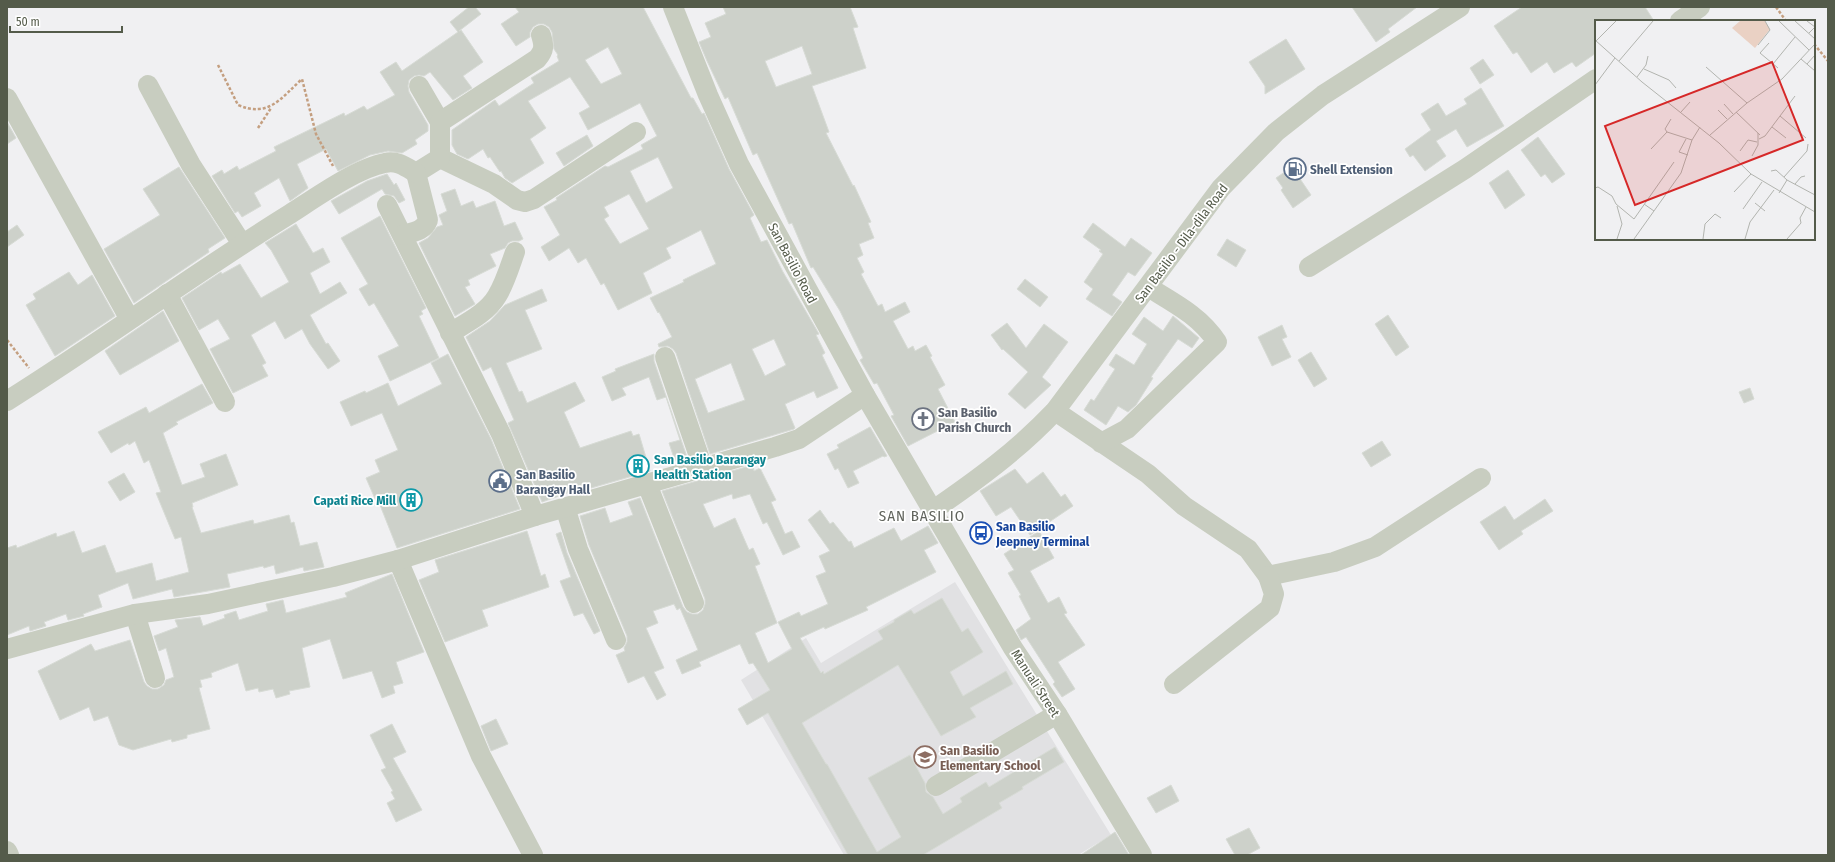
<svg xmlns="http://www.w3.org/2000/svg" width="1835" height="862" font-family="'Fira Sans Condensed',sans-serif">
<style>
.education{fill:#e1e1e3}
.building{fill:#cdd1ca;stroke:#d7dbd5;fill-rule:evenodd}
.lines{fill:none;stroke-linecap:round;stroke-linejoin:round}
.path{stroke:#c49f80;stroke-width:2.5;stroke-dasharray:3 2;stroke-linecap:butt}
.minor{stroke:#c8cdc0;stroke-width:20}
.labels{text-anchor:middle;stroke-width:3.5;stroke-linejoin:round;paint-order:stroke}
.service-label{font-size:13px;font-weight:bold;fill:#4e5e75;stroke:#fff;text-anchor:start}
.street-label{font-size:13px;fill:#545b4a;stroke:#fff}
.worship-label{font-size:13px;font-weight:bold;fill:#5b616d;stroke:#fff;text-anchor:start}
.culture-label{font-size:13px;font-weight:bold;fill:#0d838f;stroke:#fff;text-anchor:start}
.transit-label{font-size:13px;font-weight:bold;fill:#164399;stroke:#fff;text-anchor:start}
.education-label{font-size:13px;font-weight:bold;fill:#785e54;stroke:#fff;text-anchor:start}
.quarter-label{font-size:15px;letter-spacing:1px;fill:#61645d;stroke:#fff}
.inset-road{fill:none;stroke:#b2b4af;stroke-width:1}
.view{fill:#d62828;fill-opacity:0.15;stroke:#d62828;stroke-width:2}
.inset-edge{fill:none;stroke:#545b4a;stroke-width:2}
</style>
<rect width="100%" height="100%" fill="#f0f0f2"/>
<polygon class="education" points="955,582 1111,835 1078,855 844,855 741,680 806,638 821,663"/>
<g class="building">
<polygon points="469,7 475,7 481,14 459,31 461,30 483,62 463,76 472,88 453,100 430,72 424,76 419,75 414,76 409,80 408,86 409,92 428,125 428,131 415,140 417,144 402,153 388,151 370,155 338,171 326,149 297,164 308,188 290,201 279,178 254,193 261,206 242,217 238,211 235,213 212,176 222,170 224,174 237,166 239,170 276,151 274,147 344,113 345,116 364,106 367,110 395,95 380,72 396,62 402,71 458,32 450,22"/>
<path d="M515,7H643L691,98H693L702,114L704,113L729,169L754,215L750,218L761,242L767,240L783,272L819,334L816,335L825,353L822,355L838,388L817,398L814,391L785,404L795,428L794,429L710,454L676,353L673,349L668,346L659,347L658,344L672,337L659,312L658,313L650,298L684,282L683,280L716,264L701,230L666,248L671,258L643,273L652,293L618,310L604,283L601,285L586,258L578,263L569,248L549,261L541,247L560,235L544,207L557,200L556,198L605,166L608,167L643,149L641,145L657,136L640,103L588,130L579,113L590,107L570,77L528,101L546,128L530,139L544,163L512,183L505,178L501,171L500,172L490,157L488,158L483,149L468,159L457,154L452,145V130L495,100L499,106L534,83L531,78L559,61L557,56L558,55L554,49L552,32L549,27L544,24H538L533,27L530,32V37L516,46L501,24L519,12ZM608,47L622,74L601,84L585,60ZM658,157L673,188L646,203L630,171ZM629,194L649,229L620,244L604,219L609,216L604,207ZM774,339L786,365L765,376L752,349ZM731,363L745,400L708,413L695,379Z"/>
<path d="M723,7H850L858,27L853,28L866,68L812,86L829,132L826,133L853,186L854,185L871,222L868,223L874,238L859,244L863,255L857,258L864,272L861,274L878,306L882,304L885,312L905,302L910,312L893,321L908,349L913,346L915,351L926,345L932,356L930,357L945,385L938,389L955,422L908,446L891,416L894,415L877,383L874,384L860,360L863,358L840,311L813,267L811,268L792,223L789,224L757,153L753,155L728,97L725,99L707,61L699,42L711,37L705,23L726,14ZM802,46L812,74L776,87L765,61Z"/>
<polygon points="1352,7 1417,7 1388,29 1390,32 1376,42"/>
<polygon points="1522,7 1645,7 1654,21 1596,21 1596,53 1576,67 1572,62 1554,73 1547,62 1531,73 1517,52 1513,54 1494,26"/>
<polygon points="1286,39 1305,69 1265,94 1265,86 1249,62"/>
<polygon points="1483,59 1494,75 1480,84 1470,68"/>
<polygon points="1481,88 1504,126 1467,147 1456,129 1436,141 1446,156 1425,171 1413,155 1410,157 1405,149 1431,130 1421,114 1438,103 1446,116 1467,104 1464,99"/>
<polygon points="7,122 16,138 7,144"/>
<polygon points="587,135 593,146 564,166 556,153"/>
<polygon points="1538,137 1565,174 1552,183 1545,174 1541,177 1521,150"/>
<polygon points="179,167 225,238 208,249 209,252 134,303 104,249 160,215 143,189"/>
<polygon points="1292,167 1311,195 1293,208 1281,190 1283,188 1276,178"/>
<polygon points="1508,170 1525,195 1505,209 1489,183"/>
<polygon points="387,174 394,185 396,183 405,200 399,203 394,196 385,194 382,189 339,214 331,201 367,181"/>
<polygon points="455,189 461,206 473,201 476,208 495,201 504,226 515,222 523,239 519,241 512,241 508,243 505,248 490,254 496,266 468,280 470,285 465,287 475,304 455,316 419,243 428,238 437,227 443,225 439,215 447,211 441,194"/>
<polygon points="380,216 426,308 421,311 423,314 419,316 439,358 390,381 378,356 399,346 374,303 369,306 359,289 368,284 341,238"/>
<polygon points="1093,223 1125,247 1131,238 1152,253 1135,276 1128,272 1112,295 1122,302 1112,316 1086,299 1093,289 1084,282 1103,254 1099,251 1101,250 1083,237"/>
<polygon points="296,224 313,253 323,248 330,262 310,273 320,294 340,282 347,293 310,315 326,344 328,343 340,361 328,369 310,344 302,329 285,339 275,321 251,335 266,363 262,365 268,376 233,393 210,349 230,339 218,319 199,330 182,298 221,272 222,274 240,264 261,298 289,282 271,250 265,243"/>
<polygon points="17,225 24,235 7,247 7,232"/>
<polygon points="1227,239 1246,250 1236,267 1217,255"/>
<polygon points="69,272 78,285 92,275 115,316 55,356 26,305 36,299 33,294"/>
<polygon points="1025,279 1048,297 1040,307 1017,289"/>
<polygon points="542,289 547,301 525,310 542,349 506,363 519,392 522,391 527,403 575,382 585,401 564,412 580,448 631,431 633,436 639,434 650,471 591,488 590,485 542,502 508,423 514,420 491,367 483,371 466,337 490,321 505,305"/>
<polygon points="163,311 179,341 120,375 105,351"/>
<polygon points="1388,315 1409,347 1396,356 1375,324"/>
<polygon points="1173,316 1199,338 1192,348 1178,339 1151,377 1153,378 1136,405 1128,412 1118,406 1106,425 1084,410 1091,399 1094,401 1115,369 1109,365 1116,354 1134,365 1147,344 1132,334 1144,317 1163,331"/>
<polygon points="1007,323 1026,348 1044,324 1068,342 1042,377 1051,385 1025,409 1008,394 1028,372 1003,349 1002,350 991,335"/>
<polygon points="1282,325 1287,337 1282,339 1291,357 1272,366 1258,337"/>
<polygon points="1311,352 1327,379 1314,387 1298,360"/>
<polygon points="448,354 491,439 520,509 397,548 378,500 376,501 366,478 380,472 375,460 398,450 382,413 351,426 340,402 365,391 366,393 388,383 398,406 442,384 431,363"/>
<polygon points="654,354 654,361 687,457 675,461 669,443 680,440 666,397 657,400 649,377 622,388 626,395 612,401 602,377 616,371 615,369"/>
<polygon points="202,384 213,403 176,422 178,424 163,433 182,485 205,477 200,464 226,454 238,485 192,503 193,507 192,507 201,533 253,520 254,524 289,515 291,523 294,522 300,546 317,542 324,567 304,571 303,567 276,574 274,565 264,568 263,566 227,574 230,587 174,597 172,589 133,599 128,583 98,595 102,607 83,614 84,616 68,620 66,614 44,622 46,626 30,631 29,626 7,635 7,548 16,545 17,548 56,533 57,537 74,531 82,553 105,545 116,573 152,563 156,581 189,572 181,537 175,539 156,493 161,492 149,460 144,463 135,441 129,445 128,443 111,453 98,432 146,407 149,413"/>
<polygon points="1750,388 1754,399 1744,403 1739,392"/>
<polygon points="870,427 887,456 884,457 883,456 853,471 859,483 848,488 838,468 835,470 827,454 839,448 837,445"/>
<polygon points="1382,441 1391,455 1371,467 1362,453"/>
<polygon points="753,465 754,471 760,468 776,500 771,502 785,534 792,531 800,547 783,555 767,522 763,524 750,494 733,499 732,494 703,504 714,528 735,518 749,550 753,548 760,564 755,566 777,623 755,633 768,663 792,649 778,622 799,612 801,616 828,604 816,576 826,572 819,556 830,551 808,520 820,510 830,524 833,522 849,542 851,541 854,548 894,528 901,541 928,526 938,543 924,550 936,572 866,607 868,610 825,629 824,627 800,638 821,673 823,671 824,674 883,639 878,631 894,622 894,620 911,610 914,614 942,598 962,632 968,628 983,652 950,672 963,696 1006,671 1013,684 970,708 976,717 941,736 898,665 802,723 826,764 827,764 877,852 901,837 868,778 910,755 925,783 926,792 933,797 943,814 962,802 960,798 986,782 989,787 1055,747 1064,762 1022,787 1023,789 999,803 1002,808 923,855 848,855 768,713 747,725 738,709 770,690 753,663 749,664 740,644 699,662 701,666 682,674 676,660 698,650 680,608 677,610 674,604 653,611 658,623 646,628 664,668 654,672 666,695 657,700 644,676 628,683 616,655 625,651 624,648 627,642 627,636 589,545 580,516 605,508 610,523 633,515 628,502 640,498 683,607 687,612 692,614 698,614 703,610 705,604 705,599 662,491"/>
<polygon points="1015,469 1027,484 1043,472 1061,497 1065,494 1073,506 1030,535 1011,507 996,516 980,491"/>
<polygon points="124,473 135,492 120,501 108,482"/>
<polygon points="1545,499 1553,511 1521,531 1523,534 1499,550 1480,522 1505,506 1514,520"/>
<polygon points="527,531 541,576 545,574 549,587 482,610 488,626 445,642 419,580 439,572 435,560"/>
<polygon points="1039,531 1054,558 1030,571 1048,603 1059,597 1067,613 1064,614 1085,645 1058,662 1075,689 1062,697 1053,684 1055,682 1026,637 1021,640 1016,630 1031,619 1019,596 1021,595 1008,573 1014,570 1004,554"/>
<polygon points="561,532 567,553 600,631 594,634 583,613 574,616 560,581 571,577 556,534"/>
<polygon points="392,574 424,652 396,662 403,683 393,686 395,693 382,698 372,671 343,679 330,639 302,648 310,687 289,691 290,694 276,698 273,689 259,692 258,688 246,691 238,663 211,673 212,677 200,680 202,687 199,688 210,729 187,735 187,738 172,742 171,739 133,750 119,745 108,716 94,721 89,707 60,720 38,671 91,644 95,651 130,640 144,682 147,686 152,689 158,689 164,685 166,680 174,677 166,648 159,651 154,636 178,627 175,620 200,617 203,626 225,618 224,615 236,611 239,620 268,611 266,604 283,600 286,613 347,597 345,593"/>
<polygon points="496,719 508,744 491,751 481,726"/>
<polygon points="392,724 406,752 393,758 422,810 396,822 387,803 395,799 391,792 393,791 381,770 386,768 370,735"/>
<polygon points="1171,785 1179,801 1156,813 1147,798"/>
<polygon points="1249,828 1260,848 1247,855 1235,855 1226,839"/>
<polygon points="1115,832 1129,855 1081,855"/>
</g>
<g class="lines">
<g class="path">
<polyline points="1776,7 1786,21"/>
<polyline points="1814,44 1828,61"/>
<path d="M218,65L238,105C269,118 281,98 302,79L316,134L333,166"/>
<polyline points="258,128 271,108"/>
<polyline points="7,340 29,368"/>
</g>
<g class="minor">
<polyline points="673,7 708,95 739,164 865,395 1013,648 1057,714 1142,855"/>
<polyline points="1680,21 1700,7"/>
<polyline points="148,85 191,165 242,244"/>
<polyline points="419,86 440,122"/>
<polyline points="7,98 129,318"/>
<polyline points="440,158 494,184 517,200 525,202 534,199 636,132"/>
<path d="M440,158V122L537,59C545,50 544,45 541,35"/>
<polyline points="387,205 501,434 535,516"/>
<path d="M403,235C413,232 424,231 428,220L416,173L440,158"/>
<polyline points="1309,267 1465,169 1596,79"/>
<polyline points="167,294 225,402"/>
<path d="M450,333C466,323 487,313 497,296C505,283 510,266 515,252"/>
<polyline points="665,357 703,468"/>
<path d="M7,401C103,341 193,274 290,214C315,198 357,168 385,163C397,160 406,167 416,173"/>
<polyline points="1055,411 1148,474 1184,506 1248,549 1268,576 1334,562 1375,547 1481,478"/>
<path d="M1101,443L1127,429L1217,342C1200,316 1174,303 1148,287"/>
<polyline points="647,484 694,603"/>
<polyline points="565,507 578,549 616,640"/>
<path d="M932,511C977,480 1017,451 1055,411L1221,188L1276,132L1323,95L1460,7"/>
<polyline points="398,560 481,756 533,855"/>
<polyline points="135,614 155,678"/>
<polyline points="7,649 135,614 208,604 333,577 398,560 535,516 775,447 799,439 865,395"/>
<polyline points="1174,684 1270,608 1274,594 1268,576"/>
<polyline points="936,786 1057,714"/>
<polyline points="7,851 9,855"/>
</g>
</g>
<defs>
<g id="fuel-ring" transform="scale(1.15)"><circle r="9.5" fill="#fff" stroke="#5c6f8a" stroke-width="1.5"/><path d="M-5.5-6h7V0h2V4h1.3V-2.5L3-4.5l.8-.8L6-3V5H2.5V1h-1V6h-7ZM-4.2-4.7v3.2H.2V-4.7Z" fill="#5c6f8a"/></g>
<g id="church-ring" transform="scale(1.15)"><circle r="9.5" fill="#fff" stroke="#6b7280" stroke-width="1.5"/><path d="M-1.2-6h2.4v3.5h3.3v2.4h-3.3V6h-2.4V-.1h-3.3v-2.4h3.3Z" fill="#6b7280"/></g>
<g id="building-ring" transform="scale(1.15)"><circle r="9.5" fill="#fff" stroke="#0f9aa8" stroke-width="1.5"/><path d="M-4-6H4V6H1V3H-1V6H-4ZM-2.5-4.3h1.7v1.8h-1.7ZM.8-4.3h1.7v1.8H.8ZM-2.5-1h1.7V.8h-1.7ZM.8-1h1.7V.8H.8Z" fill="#0f9aa8"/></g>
<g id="civic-ring" transform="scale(1.15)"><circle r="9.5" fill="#fff" stroke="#5c6f8a" stroke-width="1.5"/><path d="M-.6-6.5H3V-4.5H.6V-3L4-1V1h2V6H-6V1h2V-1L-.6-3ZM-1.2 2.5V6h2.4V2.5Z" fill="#5c6f8a"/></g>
<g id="bus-ring" transform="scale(1.15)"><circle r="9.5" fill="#fff" stroke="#1a4fb4" stroke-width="1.5"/><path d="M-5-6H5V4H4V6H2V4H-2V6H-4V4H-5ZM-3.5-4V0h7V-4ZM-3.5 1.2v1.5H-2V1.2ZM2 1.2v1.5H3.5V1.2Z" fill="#1a4fb4"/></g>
<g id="school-ring" transform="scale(1.15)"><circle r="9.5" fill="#fff" stroke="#8d6e63" stroke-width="1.5"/><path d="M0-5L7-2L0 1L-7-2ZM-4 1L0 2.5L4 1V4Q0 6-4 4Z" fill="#8d6e63"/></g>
</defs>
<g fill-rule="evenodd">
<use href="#fuel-ring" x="1295" y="169"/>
<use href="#church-ring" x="923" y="419"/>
<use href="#building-ring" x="638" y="466"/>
<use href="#civic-ring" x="500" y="481"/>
<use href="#building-ring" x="411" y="500"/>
<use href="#bus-ring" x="981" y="533"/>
<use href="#school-ring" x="925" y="757"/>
</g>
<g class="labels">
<g class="service-label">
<text x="1310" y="174">Shell Extension</text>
<text x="516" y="479">San Basilio<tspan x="516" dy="15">Barangay Hall</tspan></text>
</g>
<g class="street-label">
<text transform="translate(1181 243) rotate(-53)" y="5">San Basilio - Dila-dila Road</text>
<text transform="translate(793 263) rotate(62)" y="5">San Basilio Road</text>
<text transform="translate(1036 683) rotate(57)" y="5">Manuali Street</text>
</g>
<g class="worship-label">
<text x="938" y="417">San Basilio<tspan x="938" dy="15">Parish Church</tspan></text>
</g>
<g class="culture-label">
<text x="654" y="464">San Basilio Barangay<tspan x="654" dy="15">Health Station</tspan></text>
<text x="396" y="505" text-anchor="end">Capati Rice Mill</text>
</g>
<g class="transit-label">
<text x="996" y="531">San Basilio<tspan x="996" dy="15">Jeepney Terminal</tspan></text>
</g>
<g class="education-label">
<text x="940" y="755">San Basilio<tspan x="940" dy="15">Elementary School</tspan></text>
</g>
<g class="quarter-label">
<text x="922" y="521">SAN BASILIO</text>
</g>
</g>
<g transform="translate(1595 20)">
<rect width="220" height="220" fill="#f0f0f2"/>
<path d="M145,1H170L175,9L160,28L137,8Z" fill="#ead1c4"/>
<path class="inset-road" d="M184,1L214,30M200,1L220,19M212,1L220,7L214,13M0,20L47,62L124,123L156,154L220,192M1,21L21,1M174,23L165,33L183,48M163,25L175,10L170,1M206,39L220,51M24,41L58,1M178,44L200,17M212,44L220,35M111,47L152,83M49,49L74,60L81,68M42,57L51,45L53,36M0,65L20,38M129,84L138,94M123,90L132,99M86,92L95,82M141,92L165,115M185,96L211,118M177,107L191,118M72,112L70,109L76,99M115,115L152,83L187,59L220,24M91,119L84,132L93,135M164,119L170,116L200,76M56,129L72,112L97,120M145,131L153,120L162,122M157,136L163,125V113M176,151L181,150L192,160L220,175M189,157L212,131L213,124M200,164L206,157L210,156M0,168L3,167L17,176L21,184L39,199L79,142M139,172L156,154M184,173L192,160M160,183L170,191M49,184L59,191M148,189L167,162M22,219L27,204L22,186M39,219L86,153L97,120L105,107M108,219L110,204L120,194L126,198M150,219L155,202L179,170M192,219L206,203L205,198L211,187"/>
<path class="view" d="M177,42L208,120L40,185L10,106Z"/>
<rect width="220" height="220" class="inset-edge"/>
</g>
<rect width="1835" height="862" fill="none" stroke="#545b4a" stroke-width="16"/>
<path d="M10 26v6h112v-6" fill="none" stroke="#545b4a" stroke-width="2"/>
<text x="16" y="26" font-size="12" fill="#545b4a" stroke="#ffffff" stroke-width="3" paint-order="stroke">50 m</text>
</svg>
